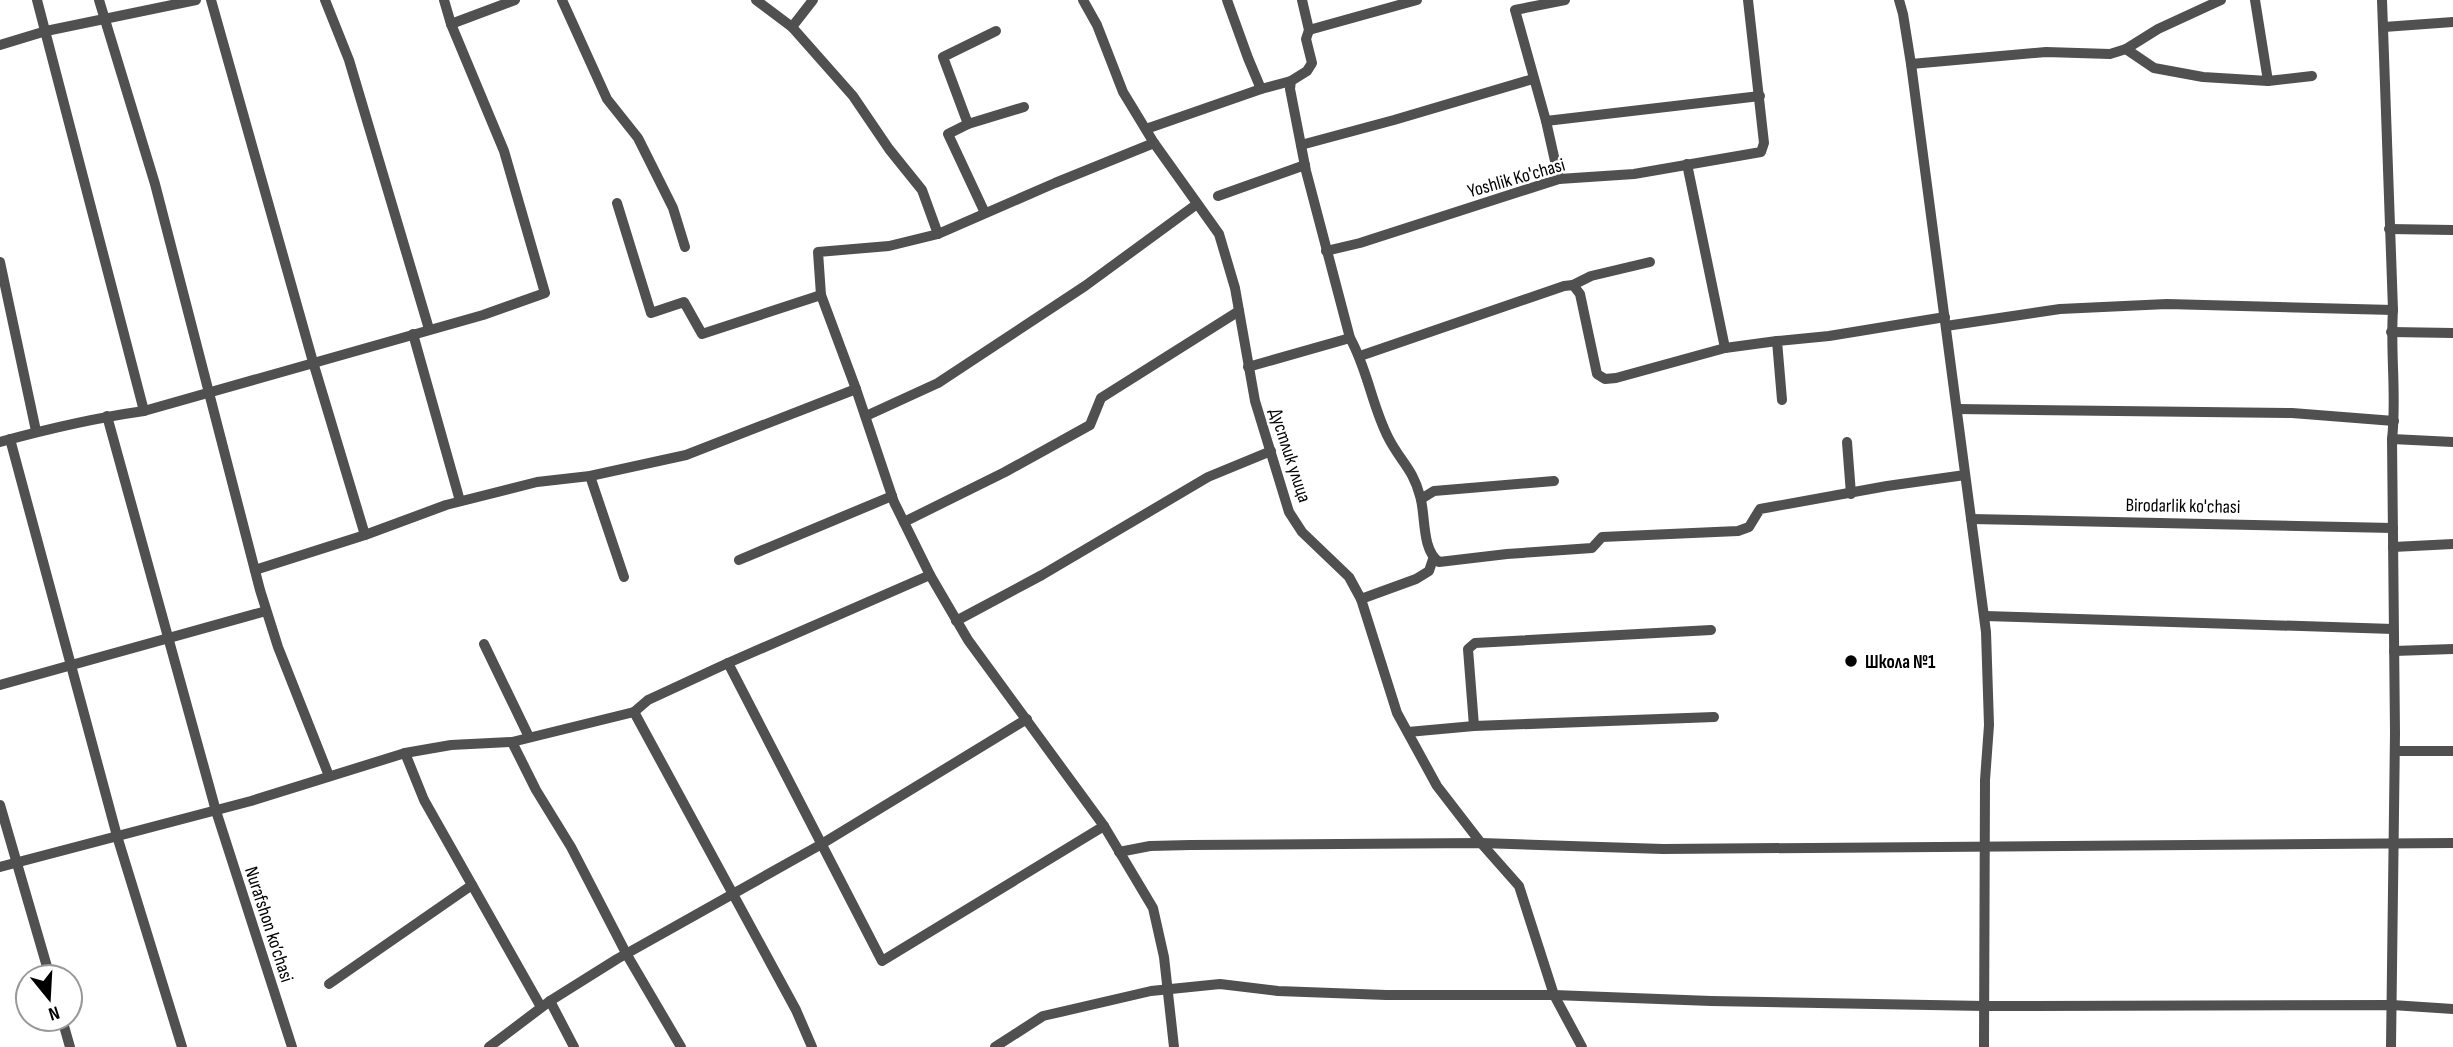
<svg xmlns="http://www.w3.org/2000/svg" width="2453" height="1047" font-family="'Sofia Sans Condensed',sans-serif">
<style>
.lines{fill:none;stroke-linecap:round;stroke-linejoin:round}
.minor{stroke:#505050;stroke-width:10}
.poi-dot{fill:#000;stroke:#fff;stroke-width:2.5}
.labels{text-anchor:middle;stroke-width:5;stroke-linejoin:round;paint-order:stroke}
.street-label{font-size:19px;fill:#000;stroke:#fff}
.poi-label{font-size:19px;font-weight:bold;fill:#000;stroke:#fff;text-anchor:start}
</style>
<rect width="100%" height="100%" fill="#fff"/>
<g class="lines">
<g class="minor">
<polyline points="37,0 144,411"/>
<polyline points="99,0 155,184 260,590 278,647 329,776"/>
<polyline points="211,0 313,362 365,535"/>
<polyline points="325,0 349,60 429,329"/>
<polyline points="562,0 607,99 638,138 673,208 685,247"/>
<polyline points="756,0 792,27 853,96 889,149 922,190 938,234"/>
<polyline points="1083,0 1097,25 1123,92 1154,143 1219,234 1235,288 1255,401 1289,512 1302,532 1349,577 1361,599 1397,713 1437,786 1481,843 1519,886 1554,995 1582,1047"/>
<polyline points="1227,0 1248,58 1261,89 1291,81"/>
<path d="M1302,0L1309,30L1306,39L1312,63L1307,71L1291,81L1290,89L1306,171L1350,338C1368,370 1372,407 1389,439C1401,462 1413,469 1420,496C1426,515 1421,549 1439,562L1507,554L1592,548L1602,537L1738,531L1749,527L1760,509L1887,486L1965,475"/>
<polyline points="1899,0 1903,14 1911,64 1986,632 1989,725 1985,780 1984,1047"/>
<polyline points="2255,0 2268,81"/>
<path d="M2382,0L2393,310C2390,353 2397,397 2392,439L2395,733L2391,1047"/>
<polyline points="451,24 515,0"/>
<polyline points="792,27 813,0"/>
<polyline points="2384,27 2453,22"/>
<polyline points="1309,30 1417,0"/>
<polyline points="0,45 46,31 196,0"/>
<polyline points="2126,49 2154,68 2203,77 2268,81 2312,76"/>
<polyline points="1911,64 2046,52 2110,54 2126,49 2158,29 2221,0"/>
<polyline points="1546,121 1515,10 1565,0"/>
<polyline points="968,124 943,57 996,31"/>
<polyline points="1146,129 1261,89"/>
<polyline points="1301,145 1394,120 1533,79"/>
<polyline points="1687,164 1725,348"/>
<polyline points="1559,179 1546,121 1760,96"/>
<polyline points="1218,196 1305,165"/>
<polyline points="617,203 651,313 684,302 702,334 821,295 856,389 894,502 930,575 968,640 1104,826 1153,908 1164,957 1174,1047"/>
<polyline points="985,213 948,134 968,124 1024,107"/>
<polyline points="2389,229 2453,230"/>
<polyline points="1326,251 1360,243 1559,179 1634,174 1761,152 1764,143 1748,0"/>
<polyline points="0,262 36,431"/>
<polyline points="1573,285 1591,276 1650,262"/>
<polyline points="821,295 818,252 889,246 938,234 1055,183 1154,143"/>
<polyline points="1946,326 2060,309 2167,304 2393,310"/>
<polyline points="2391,332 2453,333"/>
<polyline points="413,334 460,501"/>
<polyline points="1360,356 1564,286 1573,285 1580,294 1597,374 1605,379 1616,378 1725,348 1777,341"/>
<polyline points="1248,367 1350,338"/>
<polyline points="1782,400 1777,341 1829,336 1945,317"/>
<polyline points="1957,409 2292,413 2394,421"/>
<polyline points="107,416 216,811 292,1047"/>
<polyline points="866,416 938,383 1085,286 1197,204"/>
<polyline points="10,439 117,836 182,1047"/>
<polyline points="2392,439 2453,442"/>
<path d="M0,442C47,429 95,418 144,411L483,315L545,293L504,151L451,24L444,0"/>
<polyline points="1847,442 1851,494"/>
<polyline points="590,476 624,577"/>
<polyline points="1421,499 1434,491 1554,481"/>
<polyline points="1971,519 2393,528"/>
<polyline points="904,522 1005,472 1090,425 1101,398 1239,311"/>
<polyline points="2393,547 2453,544"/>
<polyline points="739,560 892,496"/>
<polyline points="255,570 365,535 446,505 537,482 590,476 686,455 856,389"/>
<polyline points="1361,599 1416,579 1429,571 1433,559"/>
<polyline points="1985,616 2393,629"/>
<polyline points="956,621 1042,575 1208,477 1271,451"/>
<polyline points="484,644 529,737"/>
<polyline points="2394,651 2453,649"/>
<polyline points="728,663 882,961 1104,826"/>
<polyline points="0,685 266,611"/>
<polyline points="634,712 796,1010 812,1047"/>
<polyline points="1474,726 1468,649 1475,643 1711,630"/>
<polyline points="1408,732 1474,726 1714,717"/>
<polyline points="512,742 536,790 571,847 627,955 681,1047"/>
<polyline points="2395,751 2453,751"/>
<polyline points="405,753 424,800 541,1007"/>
<polyline points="0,805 50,977"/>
<polyline points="1119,852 1150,846 1190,845 1481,843 1663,849 2453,843"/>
<polyline points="0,867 251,801 405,753 451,745 512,742 634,712 648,700 728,663 930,575"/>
<polyline points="329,984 472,885"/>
<polyline points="550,1001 574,1047"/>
<polyline points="62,1019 70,1047"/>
<polyline points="489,1047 550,1001 617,959 820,845 1027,719"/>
<polyline points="995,1047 1043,1016 1151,991 1220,984 1278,991 1386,995 1554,995 1711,1001 1985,1006 2392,1005 2453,1009"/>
</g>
</g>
<circle class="poi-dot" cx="1851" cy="661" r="7"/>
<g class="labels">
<g class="street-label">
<text transform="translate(1516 177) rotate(-16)" y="7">Yoshlik Ko'chasi</text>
<text transform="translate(1291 455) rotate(72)" y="7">Дустлик улица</text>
<text transform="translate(2183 505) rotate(1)" y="7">Birodarlik ko'chasi</text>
<text transform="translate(270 924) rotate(72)" y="7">Nurafshon ko’chasi</text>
</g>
<g class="poi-label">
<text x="1865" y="668">Школа №1</text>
</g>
</g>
<g transform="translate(49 998) rotate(162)"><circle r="33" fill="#ffffff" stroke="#999999" stroke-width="2"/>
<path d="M0-5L12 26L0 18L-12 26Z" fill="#000000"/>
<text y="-10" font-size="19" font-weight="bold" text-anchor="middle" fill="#000000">N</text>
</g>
</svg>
